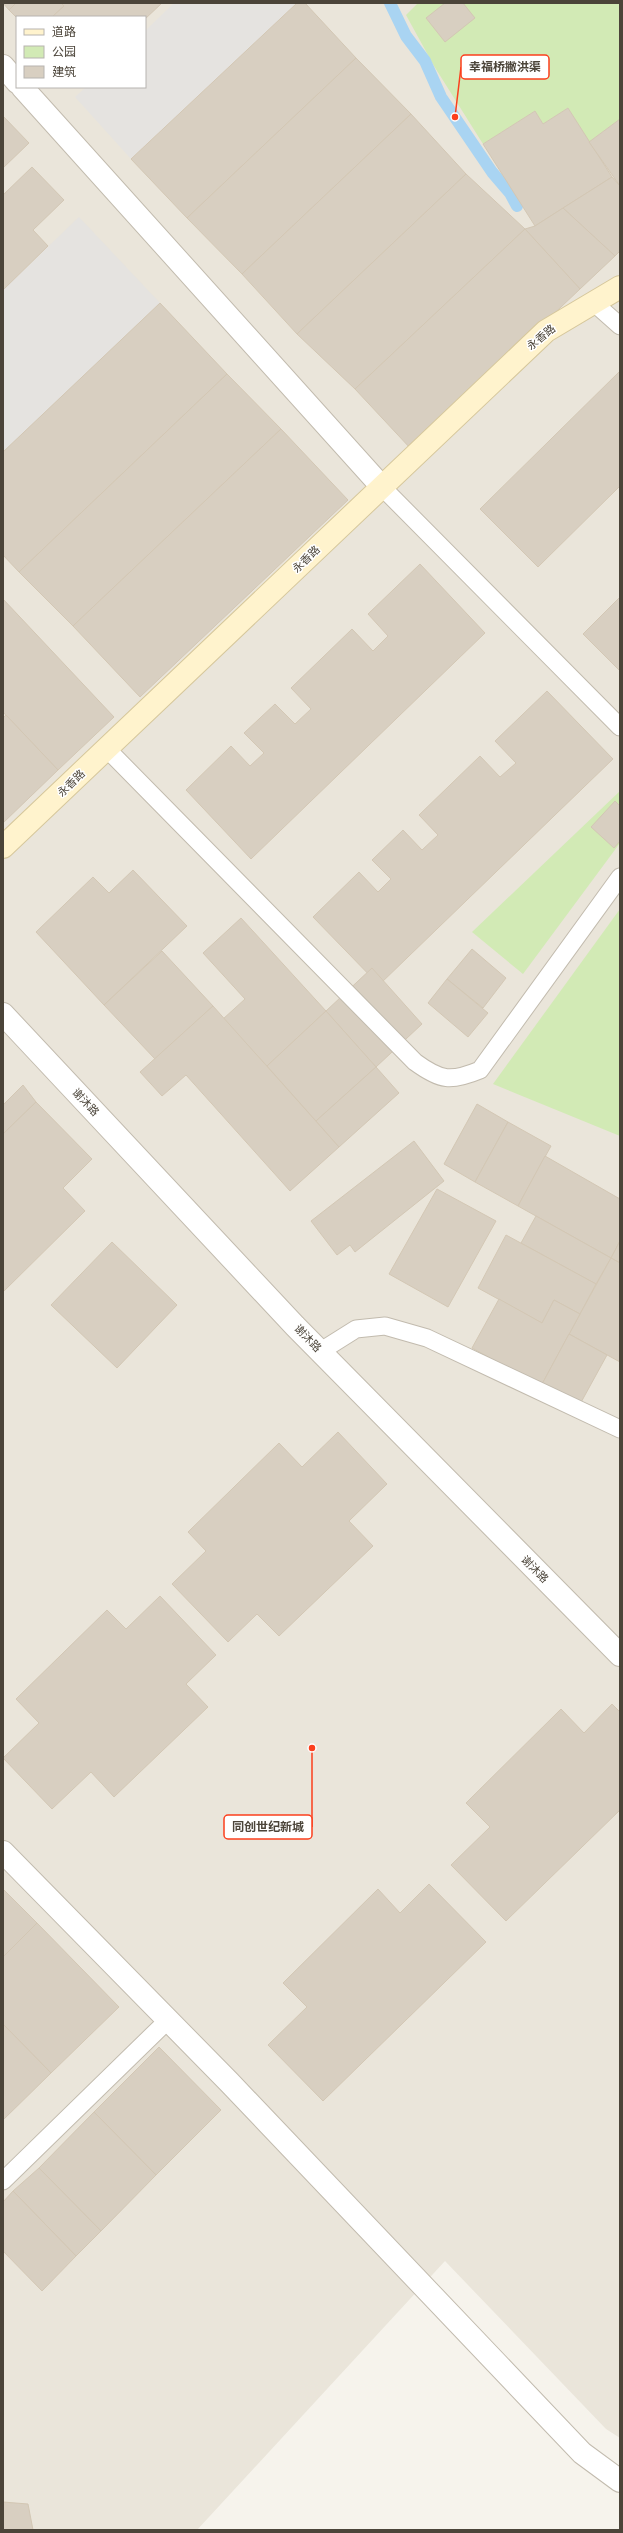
<svg xmlns="http://www.w3.org/2000/svg" width="623" height="2533" font-family="'Nunito Sans','Noto Sans SC',sans-serif">
<style>
.residential{fill:#eae5da;fill-rule:evenodd}
.green{fill:#d2eab5}
.parking{fill:#e5e3e0}
.lines{fill:none;stroke-linecap:round;stroke-linejoin:round}
.stream{stroke:#a9d4f2;stroke-width:12}
.building{fill:#d8cfc1;stroke:#d3c7b4}
.service-casing{stroke:#c2bbae;stroke-width:19}
.minor-casing{stroke:#c2bbae;stroke-width:24}
.tertiary-casing{stroke:#c2bbae;stroke-width:24}
.secondary-casing{stroke:#d6c79b;stroke-width:24}
.service{stroke:#fff;stroke-width:17}
.minor{stroke:#fff;stroke-width:22}
.tertiary{stroke:#fff;stroke-width:22}
.secondary{stroke:#fff3cd;stroke-width:22}
.labels{text-anchor:middle;stroke-width:3;stroke-linejoin:round;paint-order:stroke}
.street-label{font-size:11px;fill:#4b4439;stroke:#fff}
.leader{fill:none;stroke:#fc3f1d;stroke-width:1.5}
.callout-dot{fill:#fc3f1d;stroke:#fff;stroke-width:1.5}
.callout{fill:#fff;stroke:#fc3f1d;stroke-width:1.5}
.callout-label{font-size:12px;text-anchor:middle;font-weight:bold;fill:#4b4439}
</style>
<rect width="100%" height="100%" fill="#f6f3ec"/>
<path class="residential" d="M3,3H620V2438L606,2429L445,2261L197,2530H3ZM17,17H145V87H17Z"/>
<g class="green">
<polygon points="418,3 620,3 620,119 589,142 568,108 543,124 535,111 483,144 434,66 406,15"/>
<polygon points="620,791 620,843 523,974 472,932"/>
<polygon points="620,909 620,1136 493,1084"/>
</g>
<g class="parking">
<polygon points="174,3 297,3 131,159 75,97 86,87 145,87 145,31"/>
<polygon points="79,217 160,303 3,452 3,290"/>
</g>
<g class="lines">
<polyline class="stream" points="390,3 406,36 425,61 441,97 492,172 510,193 517,206"/>
</g>
<g class="building">
<polygon points="3,3 16,3 9,10"/>
<polygon points="16,3 61,3 64,6 52,17 17,18 9,10"/>
<polygon points="61,3 162,3 145,19 52,17 64,6"/>
<polygon points="297,3 305,3 356,58 187,218 131,159"/>
<polygon points="445,3 463,3 475,18 445,42 426,18"/>
<polygon points="356,58 411,114 242,274 187,218"/>
<polygon points="568,108 612,177 535,226 483,144 535,111 543,124"/>
<polygon points="411,114 466,174 297,334 242,274"/>
<polygon points="3,116 29,143 3,168"/>
<polygon points="620,119 620,186 589,142"/>
<polygon points="32,167 64,200 33,230 48,246 3,290 3,195"/>
<polygon points="466,174 525,229 355,389 297,334"/>
<polygon points="612,177 620,186 620,251 615,256 563,208"/>
<polygon points="563,208 615,256 580,289 525,229 535,226"/>
<polygon points="525,229 580,289 411,449 355,389"/>
<polygon points="160,303 227,374 19,572 3,555 3,452"/>
<polygon points="620,371 620,486 538,567 480,509"/>
<polygon points="227,374 281,429 73,626 19,572"/>
<polygon points="281,429 348,500 140,697 73,626"/>
<polygon points="420,564 485,633 251,859 186,790 231,746 250,766 264,753 244,733 275,704 295,724 311,709 291,688 352,629 373,651 388,636 368,614"/>
<polygon points="620,597 620,671 583,634"/>
<polygon points="3,599 114,717 58,770 3,712"/>
<polygon points="547,691 613,759 379,985 313,917 359,872 378,892 391,879 372,860 403,830 422,850 438,835 419,815 480,756 500,777 516,763 495,741"/>
<polygon points="6,715 58,770 3,823 3,718"/>
<polygon points="615,801 620,806 620,841 614,848 591,827"/>
<polygon points="133,870 187,926 104,1005 36,932 93,877 109,893"/>
<polygon points="241,918 326,1011 267,1066 223,1019 245,999 203,953"/>
<polygon points="472,949 506,978 483,1008 447,979"/>
<polygon points="162,951 213,1006 155,1059 104,1005"/>
<polygon points="372,968 422,1024 376,1067 326,1011"/>
<polygon points="447,979 488,1013 468,1037 428,1003"/>
<polygon points="213,1006 339,1147 290,1191 186,1075 162,1096 140,1072"/>
<polygon points="326,1011 376,1067 316,1121 267,1066"/>
<polygon points="376,1067 399,1093 339,1147 316,1121"/>
<polygon points="23,1085 36,1102 3,1134 3,1105"/>
<polygon points="36,1102 92,1159 63,1188 85,1211 3,1292 3,1134"/>
<polygon points="477,1104 508,1122 475,1182 444,1164"/>
<polygon points="508,1122 551,1146 518,1206 475,1182"/>
<polygon points="414,1141 444,1181 355,1252 350,1245 337,1255 311,1221"/>
<polygon points="545,1156 620,1199 620,1241 611,1258 518,1206"/>
<polygon points="437,1189 496,1221 448,1307 389,1274"/>
<polygon points="536,1216 611,1258 596,1284 521,1243"/>
<polygon points="506,1235 596,1284 580,1314 554,1300 542,1323 478,1288"/>
<polygon points="620,1241 620,1263 611,1258"/>
<polygon points="112,1242 177,1305 117,1368 51,1305"/>
<polygon points="611,1258 620,1263 620,1362 569,1334"/>
<polygon points="499,1299 542,1323 554,1300 580,1314 541,1386 472,1348"/>
<polygon points="569,1334 607,1355 579,1406 541,1386"/>
<polygon points="338,1432 387,1484 349,1521 373,1546 279,1636 257,1614 228,1642 172,1584 206,1551 188,1532 279,1443 302,1467"/>
<polygon points="160,1596 216,1655 186,1684 208,1707 114,1797 91,1772 52,1809 3,1758 39,1723 16,1699 107,1610 126,1629"/>
<polygon points="612,1704 620,1712 620,1810 506,1921 451,1865 490,1827 466,1803 561,1709 584,1733"/>
<polygon points="429,1884 486,1942 323,2101 268,2045 307,2007 283,1983 378,1889 400,1913"/>
<polygon points="3,1889 37,1923 3,1957"/>
<polygon points="37,1923 119,2007 51,2073 3,2024 3,1957"/>
<polygon points="3,2024 51,2073 3,2120"/>
<polygon points="159,2047 221,2110 156,2175 94,2112"/>
<polygon points="94,2112 156,2175 101,2231 39,2168"/>
<polygon points="39,2168 101,2231 76,2256 13,2191"/>
<polygon points="13,2191 76,2256 42,2291 3,2251 3,2202"/>
<polygon points="3,2502 28,2504 33,2530 3,2530"/>
</g>
<g class="lines">
<g class="service-casing">
<g id="service">
<polyline points="593,302 620,326"/>
<polyline points="382,487 620,727"/>
<path d="M107,749L415,1062C441,1081 451,1082 480,1070L620,877"/>
<polyline points="321,1351 356,1329 385,1326 427,1338 620,1429"/>
<polyline points="3,2181 168,2020"/>
</g>
</g>
<g class="minor-casing">
<g id="minor">
<polyline points="3,66 17,82"/>
<polyline points="22,87 382,487"/>
<polyline points="3,1852 229,2082 582,2453 620,2481"/>
</g>
</g>
<g class="tertiary-casing">
<polyline id="tertiary" points="3,1014 295,1326 620,1655"/>
</g>
<g class="secondary-casing">
<polyline id="secondary" points="3,847 546,331 620,287"/>
</g>
<use href="#service" class="service"/>
<use href="#minor" class="minor"/>
<use href="#tertiary" class="tertiary"/>
<use href="#secondary" class="secondary"/>
</g>
<g class="labels">
<g class="street-label">
<text transform="translate(541 337) rotate(-39)" y="4">永香路</text>
<text transform="translate(306 559) rotate(-44)" y="4">永香路</text>
<text transform="translate(71 783) rotate(-44)" y="4">永香路</text>
<text transform="translate(86 1102) rotate(47)" y="4">谢沐路</text>
<text transform="translate(308 1338) rotate(46)" y="4">谢沐路</text>
<text transform="translate(535 1569) rotate(45)" y="4">谢沐路</text>
</g>
</g>
<path class="leader" d="M455 117L461 67M312 1748L312 1827"/>
<g class="callout-dot">
<circle cx="455" cy="117" r="4"/>
<circle cx="312" cy="1748" r="4"/>
</g>
<g class="callout">
<rect x="461" y="55" width="88" height="24" rx="4"/>
<rect x="224" y="1815" width="88" height="24" rx="4"/>
</g>
<g class="callout-label">
<text x="505" y="71">幸福桥撇洪渠</text>
<text x="268" y="1831">同创世纪新城</text>
</g>
<rect width="623" height="2533" fill="none" stroke="#4b4439" stroke-width="8"/>
<rect x="16" y="16" width="130" height="72" fill="#ffffff" stroke="#b7b4b0"/>
<rect x="24" y="29" width="20" height="6" fill="#fff3cd" stroke="#b7b4b0"/>
<text x="52" y="36" font-size="12" fill="#4b4439">道路</text>
<rect x="24" y="46" width="20" height="12" fill="#d2eab5" stroke="#b7b4b0"/>
<text x="52" y="56" font-size="12" fill="#4b4439">公园</text>
<rect x="24" y="66" width="20" height="12" fill="#d8cfc1" stroke="#b7b4b0"/>
<text x="52" y="76" font-size="12" fill="#4b4439">建筑</text>
</svg>
